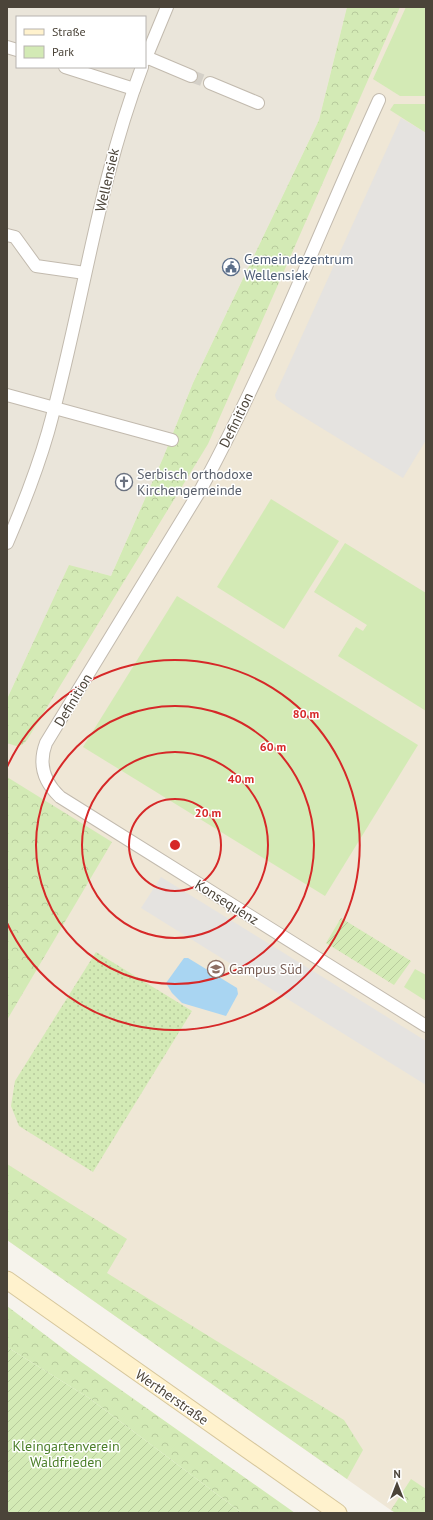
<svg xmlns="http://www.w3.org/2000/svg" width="433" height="1520" font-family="'PT Sans',sans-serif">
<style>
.residential{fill:#eae5da;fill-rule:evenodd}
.education{fill:#efe7d6}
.grass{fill:url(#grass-dots)}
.forest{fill:url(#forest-crowns)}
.park{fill:#d3eab5}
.garden{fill:url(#garden-furrows)}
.parking{fill:#e5e3e0}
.water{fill:#a9d5f2}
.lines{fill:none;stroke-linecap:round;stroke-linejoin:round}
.street-tunnel{stroke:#d4d0c8;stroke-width:12;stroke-dasharray:12 6;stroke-linecap:butt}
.street-casing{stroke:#c2baae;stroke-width:14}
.secondary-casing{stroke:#d6c69b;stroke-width:19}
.street{stroke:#fff;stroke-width:12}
.secondary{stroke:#fff2cd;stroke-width:17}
.ring{fill:none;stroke:#d62828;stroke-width:2}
.labels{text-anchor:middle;stroke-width:3;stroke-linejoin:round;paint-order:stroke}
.street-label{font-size:14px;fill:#4b4439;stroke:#fff}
.service-label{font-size:14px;fill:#4e5e75;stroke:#fff;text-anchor:start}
.worship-label{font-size:14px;fill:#5b616d;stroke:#fff;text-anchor:start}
.education-label{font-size:14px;fill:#785e54;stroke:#fff;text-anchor:start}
.park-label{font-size:14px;fill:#4c7f2a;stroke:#fff}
.centre{fill:#d62828;stroke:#fff;stroke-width:2}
.ring-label{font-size:12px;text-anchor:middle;font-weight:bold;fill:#d62828;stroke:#fff;stroke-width:3;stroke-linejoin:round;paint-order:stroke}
</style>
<defs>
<pattern id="grass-dots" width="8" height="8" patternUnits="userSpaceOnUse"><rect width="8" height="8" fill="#d3eab5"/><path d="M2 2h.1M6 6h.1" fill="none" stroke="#b7ca9c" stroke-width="1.8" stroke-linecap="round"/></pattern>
<pattern id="forest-crowns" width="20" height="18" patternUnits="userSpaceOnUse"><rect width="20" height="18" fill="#d3eab5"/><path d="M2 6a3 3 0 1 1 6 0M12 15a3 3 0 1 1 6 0" fill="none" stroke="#b7ca9c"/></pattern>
<pattern id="garden-furrows" width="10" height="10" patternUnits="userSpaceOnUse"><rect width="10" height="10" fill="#d3eab5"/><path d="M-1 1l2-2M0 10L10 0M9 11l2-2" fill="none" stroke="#b7ca9c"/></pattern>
</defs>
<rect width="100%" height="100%" fill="#f6f3ec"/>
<path class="residential" d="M7,7H347L319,120L193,383L163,458L111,576L69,566L7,699ZM17,17H145V67H17Z"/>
<polygon class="education" points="347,7 426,7 426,1513 395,1513 7,1240 7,699 69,565 111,576 163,458 193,383 319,120"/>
<polygon class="grass" points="96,952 192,1011 93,1172 19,1126 11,1106 15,1081"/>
<g class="forest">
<polygon points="347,7 400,7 208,444 27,740 22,745 16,746 7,743 7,699 69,565 111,576 163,458 193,383 319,120"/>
<polygon points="7,777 112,842 7,1020"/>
<polygon points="7,1164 127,1239 107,1273 344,1420 363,1450 347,1479 7,1240"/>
<polygon points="7,1306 73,1356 295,1513 242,1513 89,1398 7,1347"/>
<polygon points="411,1479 426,1489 426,1513 396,1513 391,1510"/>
</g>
<g class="park">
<polygon points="406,7 426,7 426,96 400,96 373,79"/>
<polygon points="394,104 426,104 426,133 390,110"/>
<polygon points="271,499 339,541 284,629 217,587"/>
<polygon points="345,543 426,593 426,711 338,656 356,627 363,631 367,625 314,592"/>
<polygon points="177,596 418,745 325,896 83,747"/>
<polygon points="415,969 426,975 426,1001 404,987"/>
</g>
<g class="garden">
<polygon points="341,918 411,961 394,985 326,943"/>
<polygon points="7,1347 89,1398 242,1513 7,1513"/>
</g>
<g class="parking">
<polygon points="401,118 426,133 426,440 403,478 297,413 276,399 275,395"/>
<polygon points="161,877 426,1041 426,1085 141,908"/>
</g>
<polygon class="water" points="184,958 188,958 237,988 238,994 226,1016 182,1003 172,993 166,983"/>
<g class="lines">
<polyline class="street-tunnel" points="191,76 210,83"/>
<g class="street-casing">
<g id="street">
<polyline points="7,47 17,50"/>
<polyline points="146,57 191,76"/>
<polyline points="145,60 167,7"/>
<polyline points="65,67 134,89"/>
<polyline points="210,83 258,103"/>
<path d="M379,100C320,229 269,364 201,489L46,743C38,764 44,782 60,797L426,1026"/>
<polyline points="7,235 15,237 36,266 85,273"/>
<polyline points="7,395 172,440"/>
<path d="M7,543C23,506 37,470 48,432C82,311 97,185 142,67"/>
</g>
</g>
<g class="secondary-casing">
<polyline id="secondary" points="7,1280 338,1513"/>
</g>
<use href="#street" class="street"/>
<use href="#secondary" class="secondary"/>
</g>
<g class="ring">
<circle cx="175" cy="845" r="46"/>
<circle cx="175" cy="845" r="93"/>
<circle cx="175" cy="845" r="139"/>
<path d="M7 767A185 185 0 1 1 7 923"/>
</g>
<defs>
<g id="civic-ring" transform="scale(0.9)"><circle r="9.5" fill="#fff" stroke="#5c6f8a" stroke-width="1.5"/><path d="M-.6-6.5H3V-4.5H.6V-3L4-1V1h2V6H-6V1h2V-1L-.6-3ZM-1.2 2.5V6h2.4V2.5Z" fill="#5c6f8a"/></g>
<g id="church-ring" transform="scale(0.9)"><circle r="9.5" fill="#fff" stroke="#6b7280" stroke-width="1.5"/><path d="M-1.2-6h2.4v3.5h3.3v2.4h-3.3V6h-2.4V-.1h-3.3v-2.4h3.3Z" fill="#6b7280"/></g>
<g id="university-ring" transform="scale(0.9)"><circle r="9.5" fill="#fff" stroke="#8d6e63" stroke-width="1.5"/><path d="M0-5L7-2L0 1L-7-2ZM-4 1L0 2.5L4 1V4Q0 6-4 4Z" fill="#8d6e63"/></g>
</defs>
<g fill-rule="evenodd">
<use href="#civic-ring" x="231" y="267"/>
<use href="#church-ring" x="124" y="482"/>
<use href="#university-ring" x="216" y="969"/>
</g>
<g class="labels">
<g class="street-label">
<text transform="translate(107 180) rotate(-77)" y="5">Wellensiek</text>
<text transform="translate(236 420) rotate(-64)" y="5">Definition</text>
<text transform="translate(73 700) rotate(-59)" y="5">Definition</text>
<text transform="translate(227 902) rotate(32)" y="5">Konsequenz</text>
<text transform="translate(172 1397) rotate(35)" y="5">Wertherstraße</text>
</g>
<g class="service-label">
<text x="244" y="264">Gemeindezentrum<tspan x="244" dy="16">Wellensiek</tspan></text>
</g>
<g class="worship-label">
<text x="137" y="479">Serbisch orthodoxe<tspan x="137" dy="16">Kirchengemeinde</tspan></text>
</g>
<g class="education-label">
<text x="229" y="974">Campus Süd</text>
</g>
<g class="park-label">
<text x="66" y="1451">Kleingartenverein<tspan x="66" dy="16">Waldfrieden</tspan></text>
</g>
</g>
<circle cx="175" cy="845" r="6" class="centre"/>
<g class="ring-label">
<text x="306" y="718">80 m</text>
<text x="273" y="751">60 m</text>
<text x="241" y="783">40 m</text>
<text x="208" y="817">20 m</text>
</g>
<rect width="433" height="1520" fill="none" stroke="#4b4439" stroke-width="16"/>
<rect x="16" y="16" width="130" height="52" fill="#ffffff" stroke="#b7b4b0"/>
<rect x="24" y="29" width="20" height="6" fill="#fff2cd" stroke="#b7b4b0"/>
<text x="52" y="36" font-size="12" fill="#4b4439">Straße</text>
<rect x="24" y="46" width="20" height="12" fill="#d3eab5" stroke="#b7b4b0"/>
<text x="52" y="56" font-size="12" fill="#4b4439">Park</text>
<g transform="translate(397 1484)" stroke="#ffffff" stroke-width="3" paint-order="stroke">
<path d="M0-3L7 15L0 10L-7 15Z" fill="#4b4439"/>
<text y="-6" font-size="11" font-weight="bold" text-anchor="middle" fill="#4b4439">N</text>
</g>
</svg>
